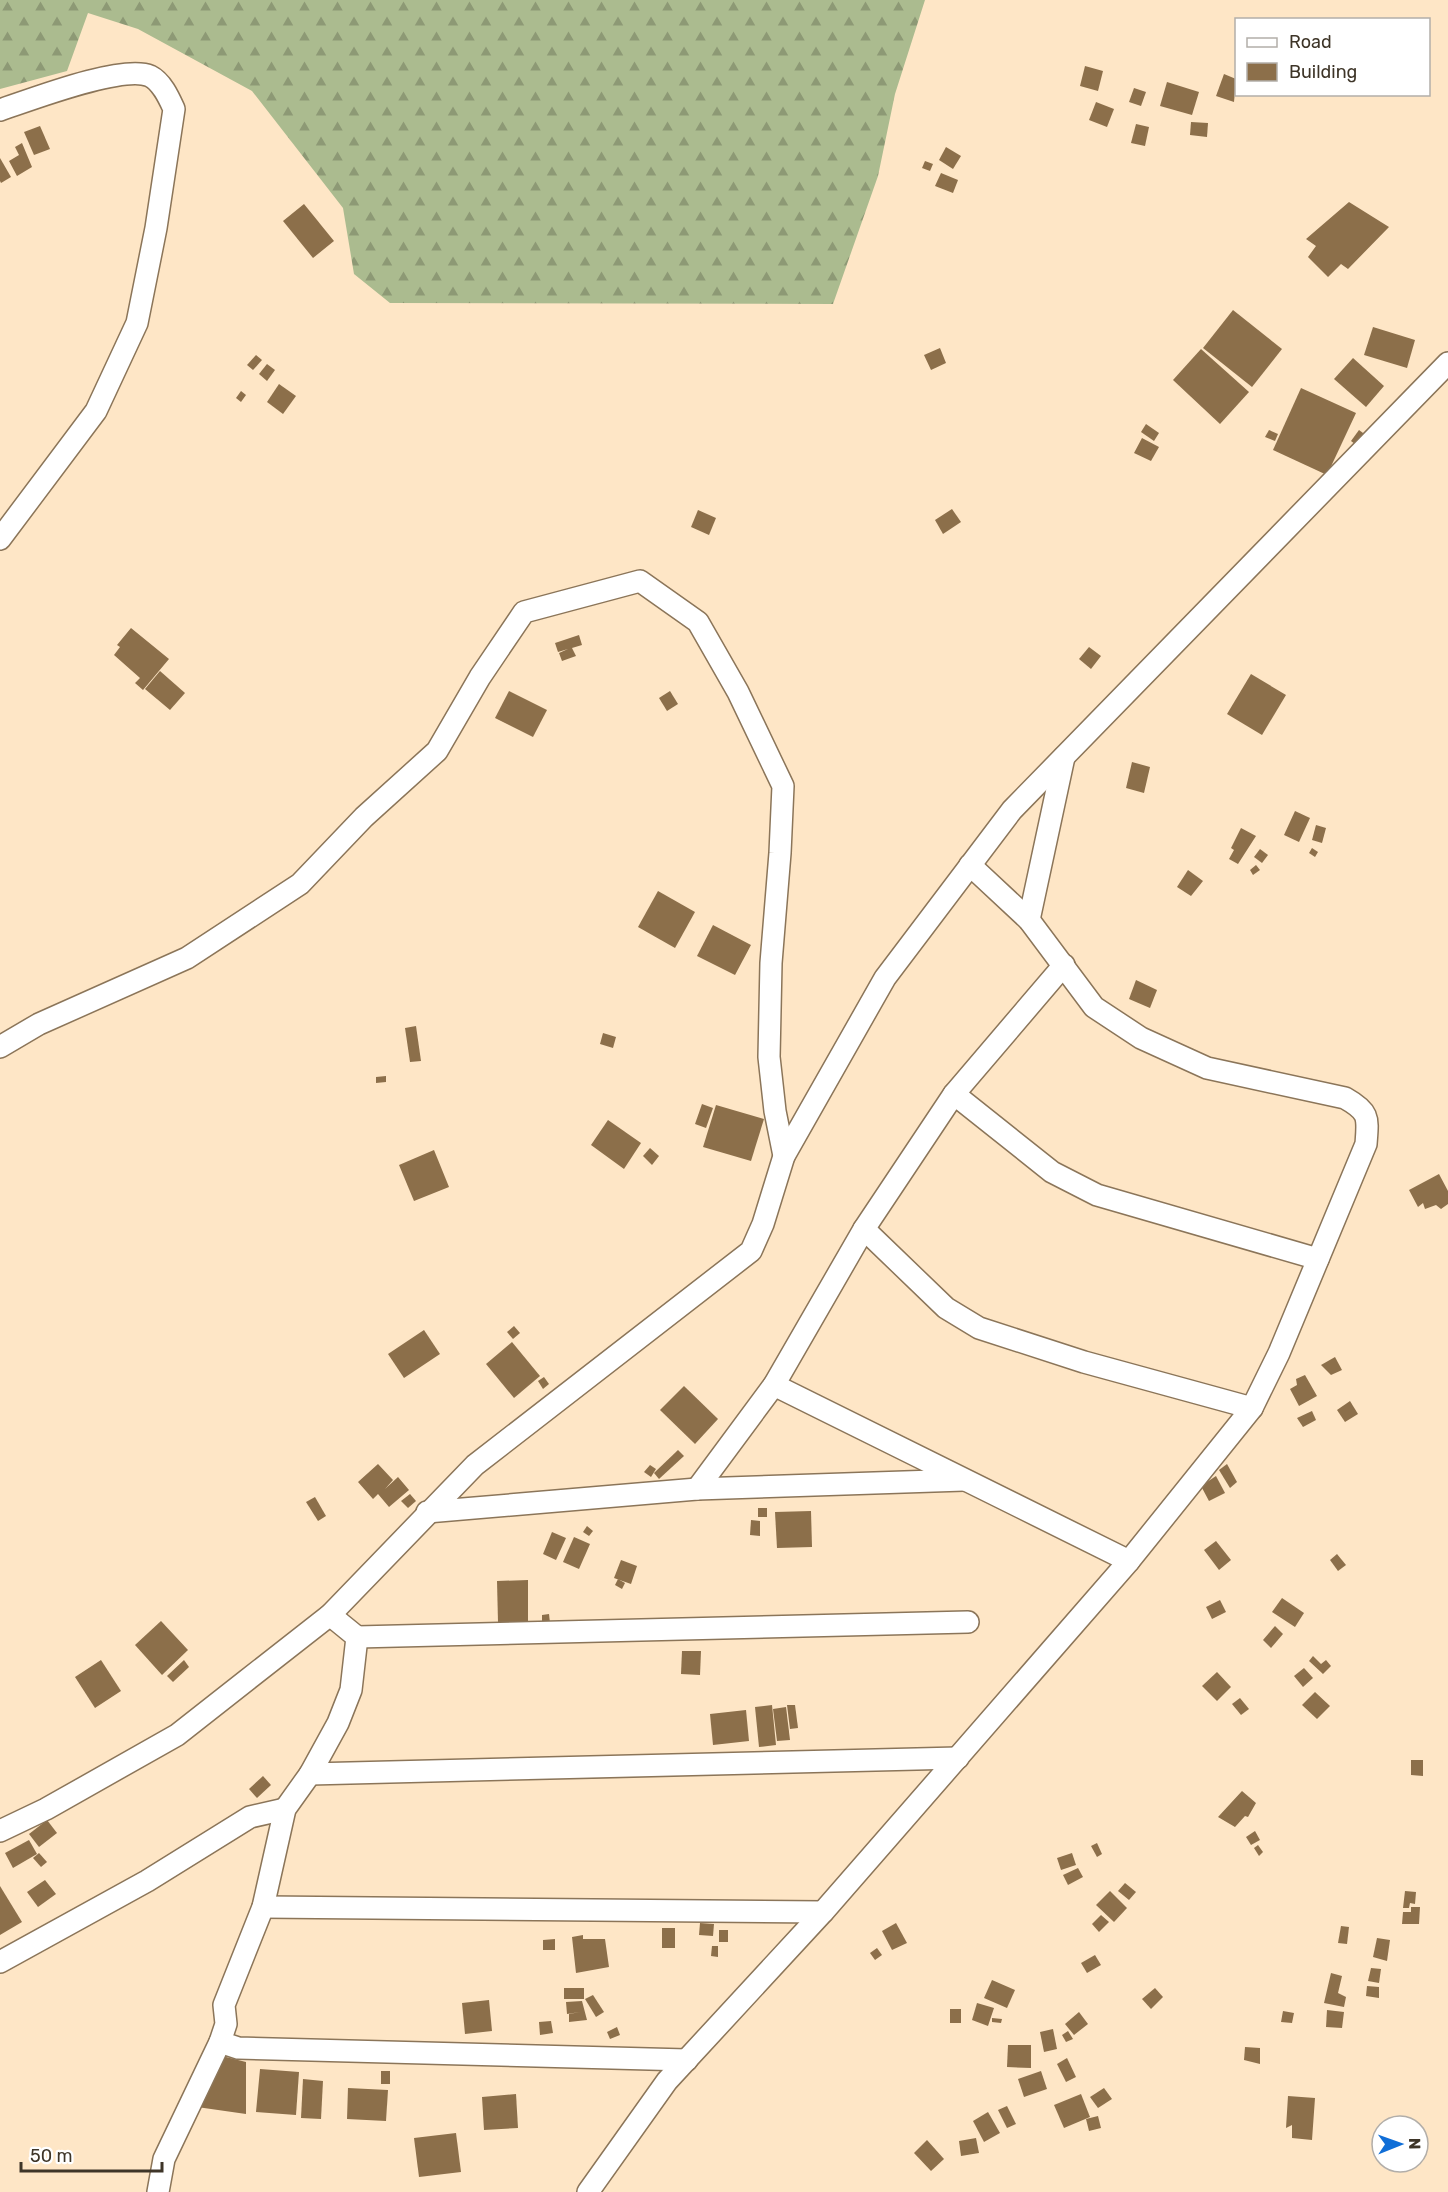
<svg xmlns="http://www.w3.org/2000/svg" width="1448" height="2192" font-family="Rubik,sans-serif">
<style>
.forest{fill:url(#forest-firs)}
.building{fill:#8c6f4a}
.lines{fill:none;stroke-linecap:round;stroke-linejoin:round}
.street-casing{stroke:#8b7559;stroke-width:24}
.street{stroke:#fff;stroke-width:21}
</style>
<defs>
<pattern id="forest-firs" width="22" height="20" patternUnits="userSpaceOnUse" patternTransform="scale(1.5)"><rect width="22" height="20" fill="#abbb8f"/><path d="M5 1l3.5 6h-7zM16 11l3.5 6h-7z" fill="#8d9975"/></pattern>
</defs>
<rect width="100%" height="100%" fill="#fee6c6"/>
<polygon class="forest" points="0,0 925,0 895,94 878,176 833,304 390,303 354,274 343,208 252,91 138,29 88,13 67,71 0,89"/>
<g class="building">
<polygon points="1085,66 1103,71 1098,91 1080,86"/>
<polygon points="1224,74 1236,79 1234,102 1216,96"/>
<polygon points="1167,82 1199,92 1192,115 1160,106"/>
<polygon points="1134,88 1146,92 1141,106 1129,102"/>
<polygon points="1096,102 1114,109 1107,127 1089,120"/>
<polygon points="1191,122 1208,123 1207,137 1190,135"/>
<polygon points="1136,124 1149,127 1145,146 1131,143"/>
<polygon points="40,126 50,149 34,155 24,132"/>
<polygon points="22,143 32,167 17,176 9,161 19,155 15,147"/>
<polygon points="946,147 961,156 953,169 939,160"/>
<polygon points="0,158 11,177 1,183 0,181"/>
<polygon points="925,161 933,164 930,171 922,168"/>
<polygon points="941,173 958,180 953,193 935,186"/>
<polygon points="1349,202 1389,227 1348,269 1341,264 1328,277 1308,257 1316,246 1306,239"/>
<polygon points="304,204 334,241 313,258 283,221"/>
<polygon points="1233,310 1282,349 1252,387 1203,348"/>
<polygon points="1373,327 1415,340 1407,368 1364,355"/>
<polygon points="940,348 946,363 931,370 924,355"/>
<polygon points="1201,349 1249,392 1220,424 1173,380"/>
<polygon points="256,355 262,360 253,370 247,365"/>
<polygon points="1353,358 1384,386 1366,407 1334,379"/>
<polygon points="267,364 275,370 267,381 259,374"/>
<polygon points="279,384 296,396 283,414 267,402"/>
<polygon points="1301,388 1356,413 1327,475 1273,450"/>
<polygon points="241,391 246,395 241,402 236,398"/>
<polygon points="1146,424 1159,433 1154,441 1141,432"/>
<polygon points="1269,430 1278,434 1275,441 1265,437"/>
<polygon points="1359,430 1367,436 1359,447 1351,441"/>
<polygon points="1142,438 1159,447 1151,461 1134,453"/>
<polygon points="952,509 961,522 943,534 935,520"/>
<polygon points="698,510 716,518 709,535 691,527"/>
<polygon points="131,628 169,659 143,690 135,683 140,678 114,655 120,647 117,645"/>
<polygon points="579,635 582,645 572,648 576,656 562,661 559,653 568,649 558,652 555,643"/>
<polygon points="1089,647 1101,656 1091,669 1079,659"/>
<polygon points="160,671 185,693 170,710 145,689"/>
<polygon points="1251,674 1286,695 1262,735 1227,714"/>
<polygon points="509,691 547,710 533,737 495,718"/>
<polygon points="670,691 678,704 667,711 659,698"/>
<polygon points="1132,762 1150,767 1144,793 1126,788"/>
<polygon points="1295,811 1310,818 1299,842 1284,835"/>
<polygon points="1316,825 1326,828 1322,843 1312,840"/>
<polygon points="1241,828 1256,836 1238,864 1229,859 1234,850 1231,848"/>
<polygon points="1312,848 1318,852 1315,857 1309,853"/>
<polygon points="1260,849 1268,855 1262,863 1254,857"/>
<polygon points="1256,865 1260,870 1253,875 1250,870"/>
<polygon points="1188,870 1203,881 1191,896 1177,887"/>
<polygon points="658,891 695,912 675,948 638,927"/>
<polygon points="713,925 751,945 735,975 697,956"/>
<polygon points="1136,980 1157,990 1150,1008 1129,999"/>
<polygon points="416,1026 421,1061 410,1062 405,1028"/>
<polygon points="603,1033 616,1037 613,1048 600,1044"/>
<polygon points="386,1076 386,1082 376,1083 376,1077"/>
<polygon points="702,1104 713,1108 706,1128 695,1124"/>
<polygon points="716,1105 764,1119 751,1161 703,1147"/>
<polygon points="608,1120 641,1143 624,1169 591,1145"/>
<polygon points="650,1148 659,1156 652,1165 643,1156"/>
<polygon points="434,1150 449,1187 414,1201 399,1165"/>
<polygon points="1439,1174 1448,1191 1448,1204 1441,1209 1436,1205 1425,1209 1423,1203 1418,1207 1409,1190"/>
<polygon points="514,1326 520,1333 513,1339 507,1332"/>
<polygon points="424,1330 440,1354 404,1378 388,1354"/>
<polygon points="512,1342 540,1376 514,1398 486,1364"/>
<polygon points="1335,1357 1342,1370 1331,1375 1321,1365"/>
<polygon points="1305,1375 1317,1396 1299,1406 1290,1389 1297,1385 1296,1379"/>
<polygon points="544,1377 549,1384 543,1389 538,1381"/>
<polygon points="684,1386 718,1419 695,1444 660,1410"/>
<polygon points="1350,1401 1358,1414 1345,1422 1337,1410"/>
<polygon points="1312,1411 1316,1420 1303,1427 1297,1418"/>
<polygon points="678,1450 684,1456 659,1479 654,1473"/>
<polygon points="378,1464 393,1480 385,1489 398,1477 409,1490 389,1507 378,1494 373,1499 358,1482"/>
<polygon points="1227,1464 1237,1482 1230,1488 1219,1470"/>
<polygon points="650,1465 656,1469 651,1477 644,1472"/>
<polygon points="1216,1476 1225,1493 1209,1501 1201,1486"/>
<polygon points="410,1494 416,1501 408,1508 401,1501"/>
<polygon points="315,1497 326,1516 318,1521 306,1502"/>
<rect x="758" y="1508" width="9" height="9"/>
<polygon points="811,1511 812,1547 777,1548 775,1512"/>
<polygon points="751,1520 760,1521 760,1536 750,1535"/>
<polygon points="587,1526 593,1531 589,1536 583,1532"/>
<polygon points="552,1532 566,1538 556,1560 543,1554"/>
<polygon points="574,1537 590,1544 579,1569 563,1562"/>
<polygon points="1216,1541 1231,1560 1219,1570 1204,1550"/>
<polygon points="1337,1554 1346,1565 1338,1571 1330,1560"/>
<polygon points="621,1560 637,1566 631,1584 614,1578"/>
<polygon points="618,1579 625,1583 622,1589 615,1585"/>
<polygon points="528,1580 528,1622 498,1622 497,1581"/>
<polygon points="1282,1598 1304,1613 1295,1627 1272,1612"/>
<polygon points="1220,1600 1226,1612 1212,1619 1206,1607"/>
<polygon points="549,1614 550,1623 542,1623 542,1615"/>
<polygon points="161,1621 188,1650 162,1675 135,1645"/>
<polygon points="1275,1626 1283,1634 1271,1648 1263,1640"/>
<polygon points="682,1651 701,1651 700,1675 681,1674"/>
<polygon points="1313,1656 1321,1664 1326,1660 1331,1666 1323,1674 1309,1661"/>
<polygon points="101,1660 121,1691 95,1708 75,1677"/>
<polygon points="184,1660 189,1667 173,1682 167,1676"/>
<polygon points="1304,1668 1313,1678 1303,1687 1294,1676"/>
<polygon points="1217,1672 1231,1687 1217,1701 1202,1686"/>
<polygon points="1315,1692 1330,1706 1317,1719 1302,1705"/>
<polygon points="1240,1698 1249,1709 1241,1715 1232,1704"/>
<polygon points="772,1705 776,1745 759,1747 755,1707"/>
<polygon points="787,1705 795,1705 798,1728 790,1729"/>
<polygon points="786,1707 790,1740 777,1741 773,1709"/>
<polygon points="746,1710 749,1741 713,1745 710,1714"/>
<polygon points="1411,1760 1423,1760 1423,1776 1411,1775"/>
<polygon points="263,1776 271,1785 257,1798 249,1789"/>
<polygon points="1242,1791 1256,1803 1248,1817 1245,1816 1235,1827 1218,1817"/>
<polygon points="47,1820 57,1833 39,1847 29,1834"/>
<polygon points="1255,1831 1260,1840 1251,1845 1246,1837"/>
<polygon points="29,1840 37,1854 13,1868 5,1853"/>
<polygon points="1097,1843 1102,1854 1097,1857 1091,1846"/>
<polygon points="1258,1845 1263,1852 1259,1856 1254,1848"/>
<polygon points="39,1853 47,1862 41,1867 33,1858"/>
<polygon points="1072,1853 1076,1865 1061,1870 1057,1858"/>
<polygon points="1078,1868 1083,1877 1068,1885 1063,1875"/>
<polygon points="45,1880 56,1894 38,1907 27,1892"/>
<polygon points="1125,1883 1136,1892 1129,1900 1118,1891"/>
<polygon points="0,1886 22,1922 0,1935"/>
<polygon points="1110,1891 1127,1908 1114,1922 1096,1905"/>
<polygon points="1405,1891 1416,1892 1415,1904 1410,1903 1409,1908 1403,1908"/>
<polygon points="1411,1907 1420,1907 1419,1924 1402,1924 1403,1912 1411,1912"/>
<polygon points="1101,1915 1109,1922 1099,1932 1092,1924"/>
<polygon points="700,1923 714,1924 713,1936 699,1935"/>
<polygon points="896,1923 907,1943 892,1950 882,1931"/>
<polygon points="1341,1926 1349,1927 1347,1944 1338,1943"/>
<rect x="662" y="1928" width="13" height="20"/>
<rect x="719" y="1930" width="9" height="12"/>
<polygon points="583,1935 583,1939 605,1939 609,1967 576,1973 572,1937"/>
<polygon points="1377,1938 1390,1940 1387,1961 1373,1957"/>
<polygon points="555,1939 555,1950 543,1950 543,1940"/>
<polygon points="712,1946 718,1946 718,1957 711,1956"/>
<polygon points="877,1948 882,1955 875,1960 870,1953"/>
<polygon points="1095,1955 1101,1965 1087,1973 1081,1963"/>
<polygon points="1371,1968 1381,1969 1379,1983 1368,1981"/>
<polygon points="1331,1973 1342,1976 1338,1993 1346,1997 1344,2007 1324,2003"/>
<polygon points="992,1980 1015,1990 1007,2008 984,1998"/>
<polygon points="1367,1986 1379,1987 1379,1998 1366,1996"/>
<rect x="564" y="1988" width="20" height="11"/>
<polygon points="1155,1988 1163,1997 1151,2009 1142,1999"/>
<polygon points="593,1995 604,2012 596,2017 585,1999"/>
<polygon points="489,2000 492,2031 465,2034 462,2003"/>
<polygon points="582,2001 587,2020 569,2022 569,2014 580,2012 567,2014 566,2002"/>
<polygon points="977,2003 994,2008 988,2026 972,2020"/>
<rect x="950" y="2009" width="11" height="14"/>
<polygon points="1327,2010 1344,2012 1342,2028 1326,2027"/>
<polygon points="1283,2011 1294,2013 1292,2023 1281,2022"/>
<polygon points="1079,2012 1088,2024 1074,2035 1065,2024"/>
<polygon points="992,2018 1002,2019 1001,2023 992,2022"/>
<polygon points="551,2021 553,2033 540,2035 539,2022"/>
<polygon points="617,2027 620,2035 610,2039 607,2032"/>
<polygon points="1053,2029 1057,2049 1044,2052 1040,2032"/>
<polygon points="1068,2031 1073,2039 1066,2042 1062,2035"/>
<polygon points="1008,2045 1031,2045 1031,2068 1007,2067"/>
<polygon points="1245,2047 1260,2048 1260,2064 1244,2060"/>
<polygon points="218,2055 246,2062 246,2114 197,2107"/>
<polygon points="1067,2058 1076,2077 1066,2082 1057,2064"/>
<polygon points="260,2069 299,2072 296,2115 256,2112"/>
<rect x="381" y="2071" width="9" height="13"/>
<polygon points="1041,2071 1047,2089 1024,2097 1018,2079"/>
<polygon points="303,2079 323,2081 321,2119 301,2118"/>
<polygon points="348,2088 388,2090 386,2121 347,2119"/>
<polygon points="1104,2088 1112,2099 1098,2108 1090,2097"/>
<polygon points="516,2094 518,2128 484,2130 482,2097"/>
<polygon points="1081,2094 1090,2117 1064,2128 1054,2105"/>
<polygon points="1288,2096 1315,2098 1312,2140 1292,2138 1292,2125 1286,2128"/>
<polygon points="1007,2106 1016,2124 1007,2128 998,2110"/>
<polygon points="988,2112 1000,2133 984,2142 973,2121"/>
<polygon points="1098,2116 1101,2128 1089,2131 1086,2119"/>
<polygon points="456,2133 461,2172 419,2177 414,2138"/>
<polygon points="976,2138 979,2153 961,2156 959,2141"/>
<polygon points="927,2140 944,2159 931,2171 914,2153"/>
</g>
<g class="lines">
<g class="street-casing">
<g id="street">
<path d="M0,110C30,100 123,64 150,76C162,82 169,98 174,109L156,228L137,323L96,411L0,539"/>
<polyline points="1029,920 1064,757"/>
<polyline points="0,1047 39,1024 187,958 300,884 364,817 437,751 480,677 524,612 640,581 698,622 738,692 783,786 780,853 771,963 769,1057 775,1111 784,1156"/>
<polyline points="954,1094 1052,1172 1097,1195 1318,1259"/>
<polyline points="864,1229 946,1308 979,1328 1084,1362 1252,1408"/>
<polyline points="774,1385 1129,1561"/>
<polyline points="697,1489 774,1385 864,1229 954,1094 1064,965"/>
<polyline points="427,1512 697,1489 964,1480"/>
<polyline points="330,1615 357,1637 351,1690 338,1723 310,1774 285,1809 263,1907 224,2005 226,2024 220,2042 238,2048 687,2060"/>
<polyline points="357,1637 968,1622"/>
<polyline points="310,1774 958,1758"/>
<polyline points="0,1831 46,1809 177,1735 247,1680 330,1615 475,1465 751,1251 763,1224 784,1156 885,978 1012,810 1448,363"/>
<polyline points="263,1907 823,1912"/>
<polyline points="0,1962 147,1881 250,1817 285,1809"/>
<polyline points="158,2192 164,2159 220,2042"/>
<path d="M588,2192L667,2081L823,1912L1129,1561L1252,1408L1279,1353L1366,1144C1368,1118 1370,1112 1345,1098L1207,1068L1141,1038L1094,1007L1029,920L970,865"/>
</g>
</g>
<use href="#street" class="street"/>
</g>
<rect x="1235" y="18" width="195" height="78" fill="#ffffff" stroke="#b2aea9" stroke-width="1.5"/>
<rect x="1247" y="38" width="30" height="9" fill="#ffffff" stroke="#b2aea9" stroke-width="1.5"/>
<text x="1289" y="48" font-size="18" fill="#3e3528">Road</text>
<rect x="1247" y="63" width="30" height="18" fill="#8c6f4a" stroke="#b2aea9" stroke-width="1.5"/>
<text x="1289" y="78" font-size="18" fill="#3e3528">Building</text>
<g transform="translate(1400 2144) rotate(89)"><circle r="28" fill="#ffffff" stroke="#b2aea9" stroke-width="1.5"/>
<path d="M0-4.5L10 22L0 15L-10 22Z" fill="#106ed7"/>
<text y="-9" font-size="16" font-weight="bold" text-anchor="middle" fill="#3e3528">N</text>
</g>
<path d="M21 2162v9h141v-9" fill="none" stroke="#3e3528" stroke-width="3"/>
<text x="30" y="2162" font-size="18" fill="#3e3528" stroke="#ffffff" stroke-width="4.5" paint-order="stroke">50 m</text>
</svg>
